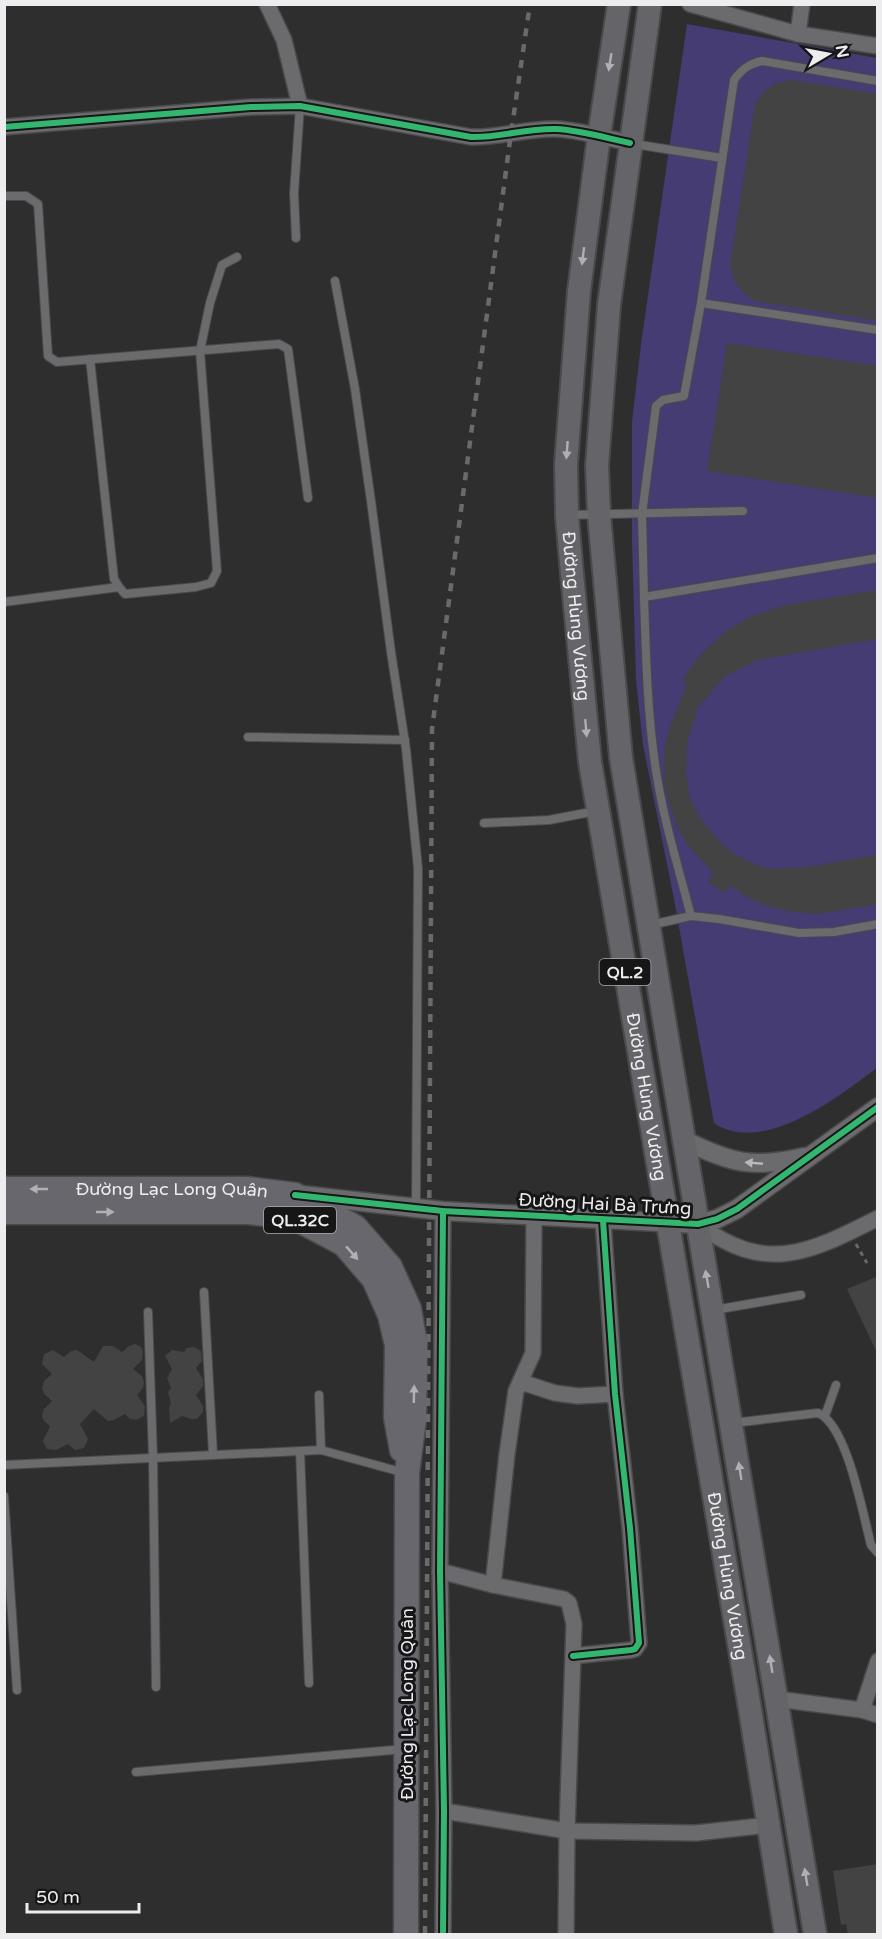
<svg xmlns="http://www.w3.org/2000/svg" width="882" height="1939" font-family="'Varela Round',sans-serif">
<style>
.green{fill:#443c72}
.building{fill:#434344}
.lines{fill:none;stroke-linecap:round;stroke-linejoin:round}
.service-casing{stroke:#4a4a4b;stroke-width:10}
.minor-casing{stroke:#4a4a4b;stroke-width:18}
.tertiary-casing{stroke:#4a4a4b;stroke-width:21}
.primary-casing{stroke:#4a4a4b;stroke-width:26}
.trunk-casing{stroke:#4a4a4b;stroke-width:27}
.path{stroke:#6a696a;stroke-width:3;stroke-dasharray:4.5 4.5;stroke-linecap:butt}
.service{stroke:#6b6a6c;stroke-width:8}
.minor{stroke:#6b6a6c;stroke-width:15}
.tertiary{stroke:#6b6a6c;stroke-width:18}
.primary{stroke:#656469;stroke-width:22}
.trunk{stroke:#68676e;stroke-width:24}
.rail{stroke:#6a6a6b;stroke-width:4.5;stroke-dasharray:8 8;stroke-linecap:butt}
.cycleway-casing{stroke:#161617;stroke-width:10}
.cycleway{stroke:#33b770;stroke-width:6}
.oneway{fill:#b0afb3}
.oneway2{fill:#b9b9bb}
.oneway3{fill:#b1b1b5}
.labels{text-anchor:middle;stroke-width:6;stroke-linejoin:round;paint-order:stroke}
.shield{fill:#161617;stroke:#acacae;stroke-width:1.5}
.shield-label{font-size:16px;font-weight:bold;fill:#ededef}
.street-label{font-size:18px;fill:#ededef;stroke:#161617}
</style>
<rect width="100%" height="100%" fill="#2e2e2f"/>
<path class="green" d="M687,24L877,58V1068C838,1097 763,1156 714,1123L674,899L643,745L636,680L632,542V422L641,344Z"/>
<g class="building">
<polygon points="793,80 878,94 878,321 755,301 745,294 736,283 730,266 755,105 763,92 777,83"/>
<polygon points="727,343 878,366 878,498 707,471"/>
<polygon points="878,590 878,639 758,660 724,677 694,712 697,714 692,726 687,745 686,775 690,798 700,818 719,841 735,855 759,866 776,869 807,867 878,855 878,904 819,914 792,912 766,906 745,896 730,885 725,893 708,882 713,873 687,844 677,827 665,789 664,750 669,729 687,684 682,680 699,656 726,631 750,617 785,605"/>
<polygon points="878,1276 878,1355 847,1289"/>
<polygon points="135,1344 141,1347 143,1351 142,1360 133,1369 142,1376 144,1382 143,1388 137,1395 145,1406 144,1416 136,1420 130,1419 125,1414 114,1420 108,1421 94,1409 80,1424 88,1439 84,1448 75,1450 68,1444 56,1450 47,1449 43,1441 50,1426 44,1421 42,1416 44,1409 52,1401 44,1394 42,1388 44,1381 52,1374 42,1364 44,1354 53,1350 64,1357 71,1351 77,1350 94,1362 103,1346 113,1346 122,1352 129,1346"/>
<polygon points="194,1347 201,1351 202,1361 196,1368 203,1379 203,1386 196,1395 203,1406 203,1412 197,1419 191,1419 182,1416 170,1423 169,1407 171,1404 168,1392 171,1388 167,1378 172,1369 165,1356 172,1350 184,1352 187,1348"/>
<polygon points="878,1864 878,1935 848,1935 846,1924 841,1925 833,1871"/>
</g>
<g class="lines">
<g class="service-casing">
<g id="service">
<polyline points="634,144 722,158"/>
<polyline points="4,196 26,196 38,204 48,356 57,362 279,344 288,349 308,498"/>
<polyline points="296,238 294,193 300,106"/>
<polyline points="335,281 355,389 371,501 391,652 406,749 418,868 416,1207"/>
<polyline points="701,303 878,330"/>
<polyline points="90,359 114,579 119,587 125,594 196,587 211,583 217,571 200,351 210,303 222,265 237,257"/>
<polyline points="568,515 743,511"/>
<path d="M644,597L642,514L656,406L663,400L684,396L701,303L734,80C742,69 749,64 762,61L878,81"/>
<polyline points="4,602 119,587"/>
<polyline points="248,737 405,740"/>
<polyline points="484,823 549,820 596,811"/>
<path d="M691,916C678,866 662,815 655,764C647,709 646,653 644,597L878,558"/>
<polyline points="650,925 691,916 719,919 799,933 834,932 878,924"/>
<polyline points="204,1292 213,1454"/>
<polyline points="714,1310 801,1295"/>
<polyline points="148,1312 153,1457 156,1687"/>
<polyline points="319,1395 321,1450"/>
<polyline points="825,1416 836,1385"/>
<path d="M733,1423L818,1413C847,1424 863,1515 871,1545L878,1553"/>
<polyline points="300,1451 309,1683"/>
<polyline points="4,1465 321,1450 405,1473"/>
<polyline points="4,1496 17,1690"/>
<polyline points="136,1772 405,1749"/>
</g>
</g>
<g class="minor-casing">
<g id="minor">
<polyline points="267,4 284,40 300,106"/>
<polyline points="690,4 798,34 878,46"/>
<polyline points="798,34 802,4"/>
<path d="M4,127L251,107L300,106L471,137C499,138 527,128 556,129C580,130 606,138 630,143"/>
<polyline points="443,1211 440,1571 444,1811 443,1934"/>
<path d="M698,1224C766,1275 809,1253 878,1218"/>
<polyline points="521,1382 555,1393 578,1396 615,1394"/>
<polyline points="440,1571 493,1585 564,1599 569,1603 574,1624 567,1831 566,1934"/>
<polyline points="493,1585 507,1454 516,1391 533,1353 534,1216"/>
<polyline points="573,1656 631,1650 635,1649 639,1643 630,1528 615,1394 603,1220"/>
<polyline points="777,1699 862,1710 878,1715"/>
<polyline points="862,1710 878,1661"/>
<polyline points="444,1811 567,1831 696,1833 769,1825"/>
</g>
</g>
<g class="tertiary-casing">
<g id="tertiary">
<path d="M684,1140C730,1163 753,1169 804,1157"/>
<polyline points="302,1195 443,1211 698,1224 717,1219 737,1209 878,1107"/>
</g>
</g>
<g class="primary-casing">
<g id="primary">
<path id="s1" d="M619,4L599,136L579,291L566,464L567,516L572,574L590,762L748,1697L786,1934"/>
<polyline points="650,4 609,305 597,466 599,515 621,758 815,1934"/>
</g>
</g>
<g class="trunk-casing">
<g id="trunk">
<path id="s2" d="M4,1189H247L295,1195L355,1227L390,1267L409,1309L415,1344L414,1419L407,1473L406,1934"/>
<polyline points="4,1212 249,1212 293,1217 344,1244 374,1279 390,1315 397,1345 396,1417 402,1450"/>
</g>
</g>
<polyline class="path" points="856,1244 867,1263"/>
<use href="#service" class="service"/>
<use href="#minor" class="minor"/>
<use href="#tertiary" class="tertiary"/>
<use href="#primary" class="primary"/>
<use href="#trunk" class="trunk"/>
<polyline class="rail" points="425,1934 432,729 511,133 530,4"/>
<g class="cycleway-casing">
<g id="cycleway">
<path d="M4,127L251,107L300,106L471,137C499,138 527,128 556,129C580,130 606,138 630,143"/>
<polyline points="295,1195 443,1211 698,1224 717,1219 737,1209 878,1107"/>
<polyline points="443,1211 440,1571 444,1811 443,1934"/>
<polyline points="573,1656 631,1650 635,1649 639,1643 630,1528 615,1394 603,1220"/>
</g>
</g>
<use href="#cycleway" class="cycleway"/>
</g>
<defs><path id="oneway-solid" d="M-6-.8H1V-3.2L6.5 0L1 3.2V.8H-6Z" transform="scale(1.5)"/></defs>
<g class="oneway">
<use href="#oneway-solid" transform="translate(610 62) rotate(99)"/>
<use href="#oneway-solid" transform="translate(583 256) rotate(97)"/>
<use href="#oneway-solid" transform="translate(567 450) rotate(94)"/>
<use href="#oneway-solid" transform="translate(586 728) rotate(85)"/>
<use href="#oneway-solid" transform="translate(707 1279) rotate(-100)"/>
<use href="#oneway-solid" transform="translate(740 1471) rotate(-99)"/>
<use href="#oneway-solid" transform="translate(771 1664) rotate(-99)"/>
<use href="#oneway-solid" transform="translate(806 1877) rotate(-99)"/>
</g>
<use class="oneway2" href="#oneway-solid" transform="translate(754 1163) rotate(-175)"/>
<g class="oneway3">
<use href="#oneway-solid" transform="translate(39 1189) rotate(-180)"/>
<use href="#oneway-solid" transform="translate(105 1212)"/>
<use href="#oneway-solid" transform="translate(352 1253) rotate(49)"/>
<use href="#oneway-solid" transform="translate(414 1394) rotate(-89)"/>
</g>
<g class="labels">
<g class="shield">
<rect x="599.5" y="959" width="51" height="26" rx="4.5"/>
<rect x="264" y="1207" width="72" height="26" rx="4.5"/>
</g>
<g class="shield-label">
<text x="625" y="978">QL.2</text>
<text x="300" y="1226">QL.32C</text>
</g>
<g class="street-label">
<text dy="6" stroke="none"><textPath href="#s1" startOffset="616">Đường Hùng Vương</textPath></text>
<text dy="6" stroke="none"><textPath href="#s1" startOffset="1102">Đường Hùng Vương</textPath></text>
<text dy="6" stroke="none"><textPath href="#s2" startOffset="168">Đường Lạc Long Quân</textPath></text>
<text transform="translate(605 1204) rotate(3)" y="6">Đường Hai Bà Trưng</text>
<text dy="6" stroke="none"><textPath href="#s1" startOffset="1588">Đường Hùng Vương</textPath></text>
<text transform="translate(407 1704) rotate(-90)" y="6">Đường Lạc Long Quân</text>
</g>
</g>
<rect width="882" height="1939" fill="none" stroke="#ededef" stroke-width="12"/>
<g transform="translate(828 54) rotate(80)" stroke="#161617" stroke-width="4.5" paint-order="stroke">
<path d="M0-4.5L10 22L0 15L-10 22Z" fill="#ededef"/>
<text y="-9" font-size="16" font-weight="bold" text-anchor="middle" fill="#ededef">N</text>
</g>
<path d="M27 1903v9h112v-9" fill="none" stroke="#ededef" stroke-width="3"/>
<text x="36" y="1903" font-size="18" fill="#ededef" stroke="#161617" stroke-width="4.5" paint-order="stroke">50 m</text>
</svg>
